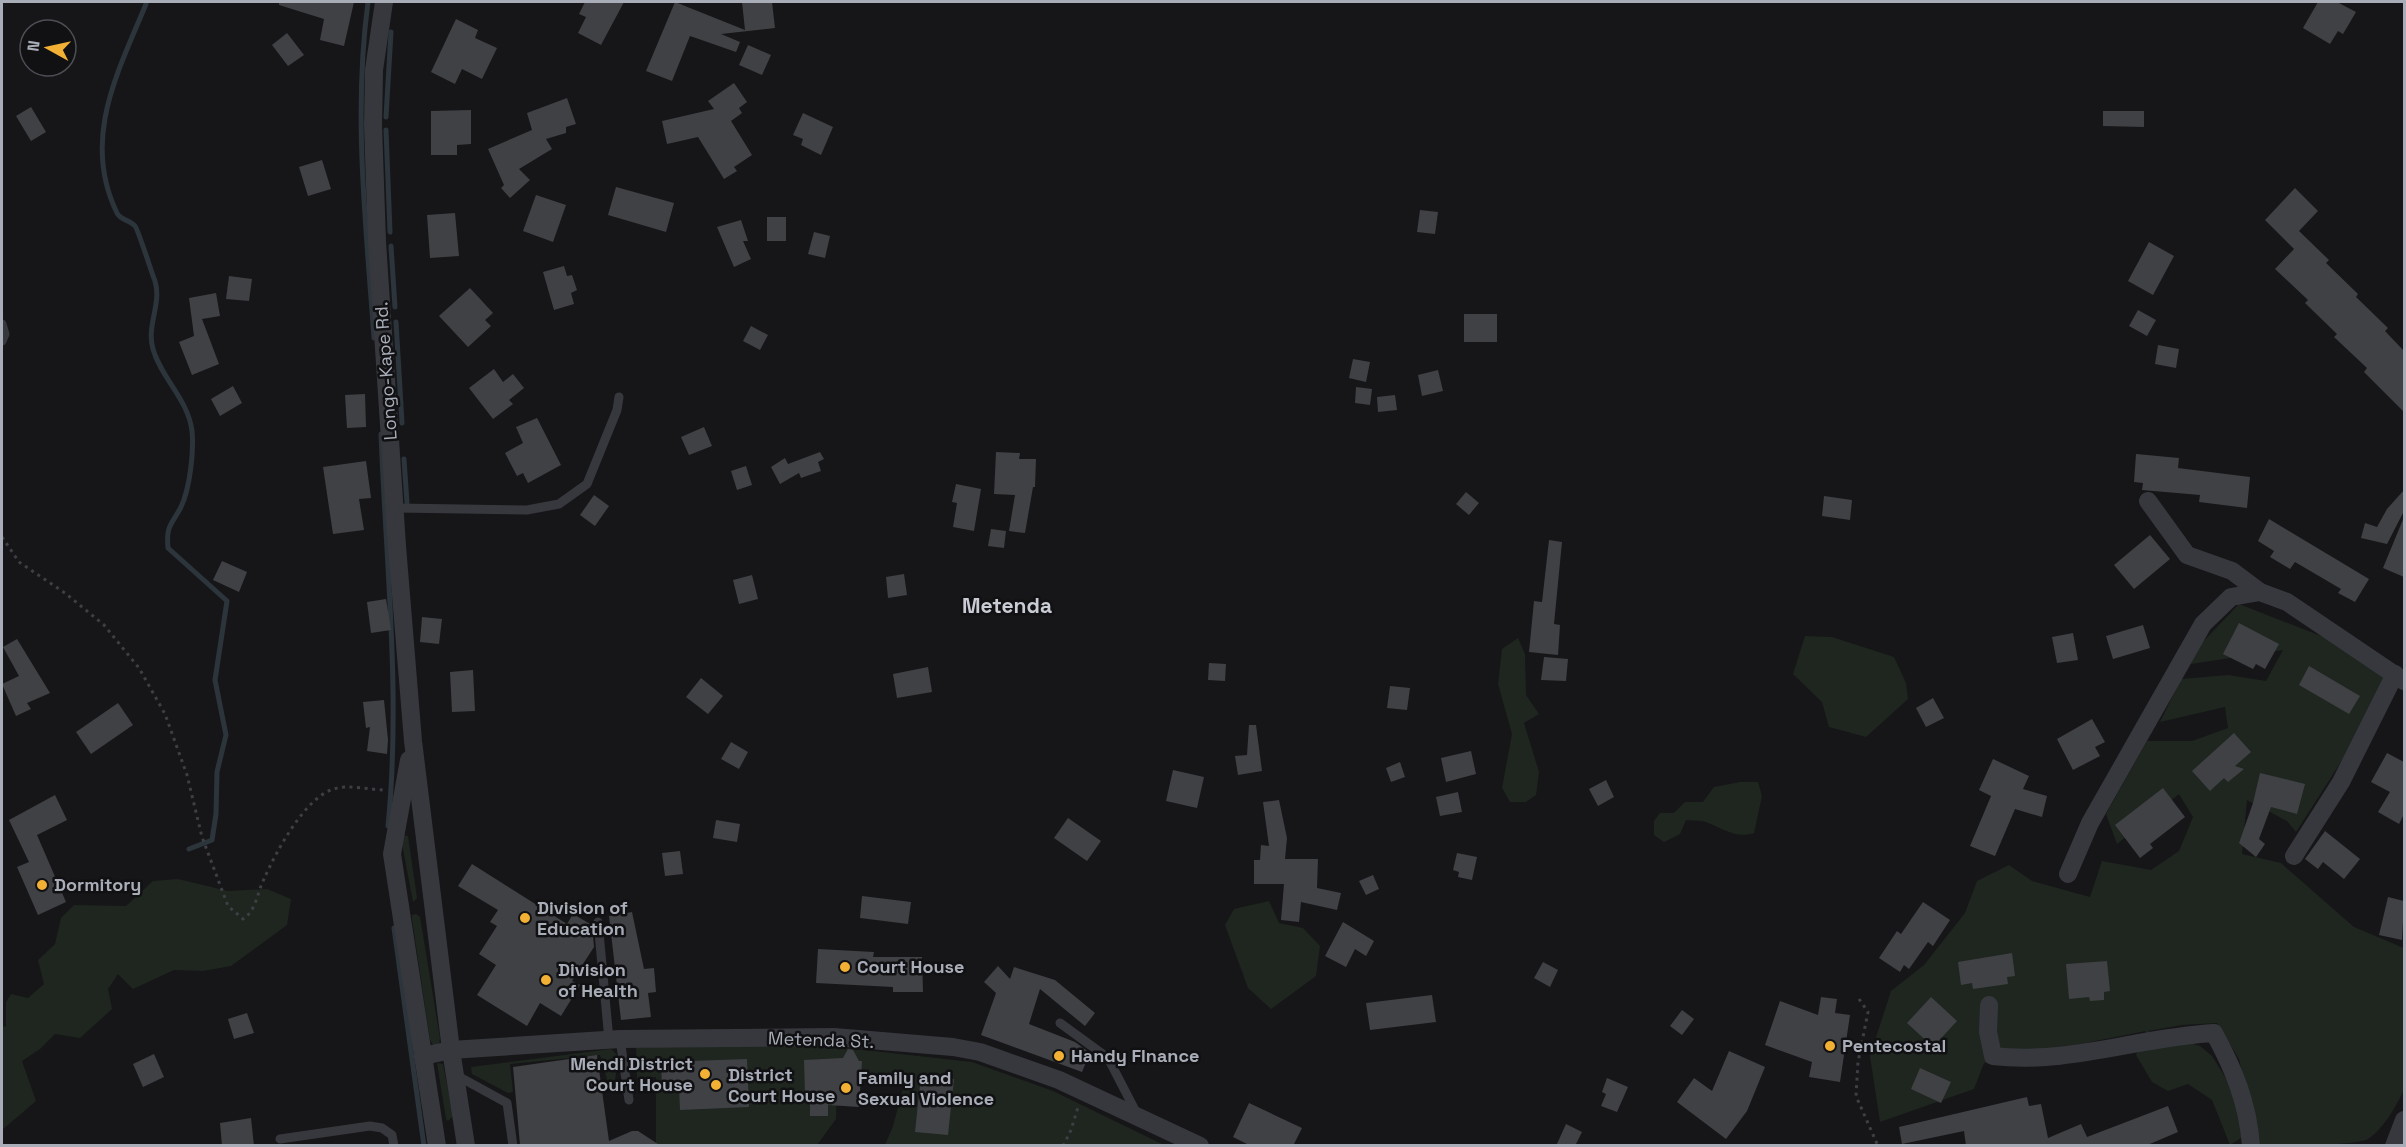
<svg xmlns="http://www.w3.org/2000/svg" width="2406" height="1147" font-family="'Space Grotesk',sans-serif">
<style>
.green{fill:#1e261f}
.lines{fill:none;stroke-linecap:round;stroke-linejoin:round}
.stream{stroke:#2c353c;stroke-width:5}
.building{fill:#404145}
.path{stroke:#3d3f44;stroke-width:3;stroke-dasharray:3 4.5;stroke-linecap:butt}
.service{stroke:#37383d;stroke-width:9}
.minor{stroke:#37383d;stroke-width:18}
.poi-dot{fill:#f2b134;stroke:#111113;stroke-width:2}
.labels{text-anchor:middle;stroke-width:5;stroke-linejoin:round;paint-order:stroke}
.street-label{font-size:18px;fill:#a8adb8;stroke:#111113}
.poi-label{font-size:18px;font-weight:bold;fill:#a8adb8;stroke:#111113;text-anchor:start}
.quarter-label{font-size:21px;font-weight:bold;fill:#c9ccd4;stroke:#111113}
</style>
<rect width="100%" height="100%" fill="#161618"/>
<g class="green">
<path d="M2239,604L2326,638L2386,679L2357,737L2296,832L2287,821L2247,800L2242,854L2281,863L2354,927L2404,948V1089C2398,1104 2381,1133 2366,1140C2339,1147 2289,1145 2259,1145L2239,1059L2217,1023L2182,1025L2148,1031L2200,1046L2212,1056L2232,1088L2243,1118L2241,1138L2230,1145L2212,1100L2188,1084L2168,1091L2152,1082L2136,1055L2146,1031L1984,1063L1974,1089L1880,1122L1870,1056L1891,991L1924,965L1965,913L1977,881L2009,865L2032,881L2090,897L2102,861L2151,870L2179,851L2193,817L2179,794L2117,844L2106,814L2147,741H2192L2228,728L2225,707L2160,722L2181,679L2228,675L2266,681L2283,650L2191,664L2196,649Z"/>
<polygon points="1805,636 1832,637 1894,657 1906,683 1908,699 1866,737 1829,727 1822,702 1793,674"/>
<polygon points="1518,638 1525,654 1526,695 1539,714 1524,723 1539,772 1536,795 1526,802 1510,802 1502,788 1512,734 1498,684 1502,649"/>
<path d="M1740,782H1758L1762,796L1754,833C1736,839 1722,828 1706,822C1700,820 1692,821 1686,820L1680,834L1664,842L1654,835V821L1660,813H1674L1685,802H1703L1714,787Z"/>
<polygon points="403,835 408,836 417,898 413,902 401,838"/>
<polygon points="178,879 228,891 267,889 291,899 287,925 231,966 203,971 174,970 133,989 118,974 108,989 112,1009 80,1038 55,1034 40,1049 22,1061 36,1101 2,1130 2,1027 6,1026 6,1002 11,994 28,998 44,984 38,960 55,944 61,918 74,905 126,906 153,881"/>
<polygon points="1269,901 1279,923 1303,928 1320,946 1316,976 1271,1009 1248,988 1225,925 1234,909"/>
<polygon points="416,914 420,917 440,1038 439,1045 433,1045 430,1040 412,919 412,915"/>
<polygon points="783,1041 972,1062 1053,1091 1164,1145 885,1145 893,1126 906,1077 837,1079 836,1119 817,1145 656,1145 656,1077 637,1078 636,1048"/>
<polygon points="611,1049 618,1056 615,1082 608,1083 600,1055 510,1064 513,1092 508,1093 472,1074 471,1067"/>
<polygon points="437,1063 443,1064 453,1116 448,1121 446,1119"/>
</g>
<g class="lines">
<g class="stream">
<path d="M368,2C353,114 366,225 374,338"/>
<path d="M146,4C118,72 81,139 117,213C120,220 130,220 135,226C138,229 152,274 155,281C162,304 146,326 153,349C161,378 188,399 192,431C194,451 190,488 181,507C171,526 166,525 168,548L227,601L215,680L226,735L217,772L216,814L212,840L189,849"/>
<polyline points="386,117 391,32"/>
<polyline points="386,130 390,232"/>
<polyline points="391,246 395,307"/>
<polyline points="396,322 402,423"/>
<path d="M381,434C386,565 401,695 388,826"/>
<polyline points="404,459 407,503"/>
<polyline points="394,928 424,1146"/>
</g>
</g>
<g class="building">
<polygon points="279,2 354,2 344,46 320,40 324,19 279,5"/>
<polygon points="585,2 624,2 601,45 578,33 586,17 579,14"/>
<polygon points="675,2 745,30 742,2 772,2 775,28 721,34 740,42 736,52 690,36 672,81 646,71"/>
<polygon points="2318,2 2337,2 2356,12 2343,34 2338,31 2330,44 2303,28"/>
<polygon points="456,19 478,30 475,38 497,48 482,79 462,69 455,84 431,72"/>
<polygon points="287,33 304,55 288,66 272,45"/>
<polygon points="748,45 771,55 762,75 739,65"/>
<polygon points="734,83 747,102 739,108 742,113 731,121 752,155 734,167 737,171 724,179 698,137 667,144 662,121 714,109 708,101"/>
<polygon points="567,98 576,124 566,127 566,133 546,139 552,149 519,169 530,180 510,198 501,188 504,185 488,149 532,130 527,113"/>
<polygon points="31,107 46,132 31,141 16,116"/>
<polygon points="471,110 471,144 457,145 457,155 431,155 431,111"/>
<polygon points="2103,111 2144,111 2144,127 2103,126"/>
<polygon points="803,113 833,127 821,155 801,145 803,139 793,135"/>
<polygon points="322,160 331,189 308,196 299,167"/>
<polygon points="616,187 674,203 666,232 608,215"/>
<polygon points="2295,188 2318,211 2299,231 2329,260 2326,263 2358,294 2356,297 2388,328 2385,331 2404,351 2404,412 2364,372 2367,368 2334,337 2337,334 2305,303 2308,300 2275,269 2294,249 2265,220"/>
<polygon points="536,195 566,205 553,242 523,231"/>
<polygon points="1420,210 1438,212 1435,234 1417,232"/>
<polygon points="455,213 459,256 430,258 427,215"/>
<rect x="767" y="217" width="19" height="24"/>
<polygon points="741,220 748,241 743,241 751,259 734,267 717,227"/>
<polygon points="814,232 830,236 825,258 808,254"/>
<polygon points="2149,242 2174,256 2153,295 2128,281"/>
<polygon points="564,266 567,276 572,275 577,290 571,293 574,304 554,310 543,272"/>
<polygon points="229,276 252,279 249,301 226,299"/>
<polygon points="470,288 493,313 485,320 491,326 468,347 439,316"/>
<polygon points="216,293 220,316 202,319 219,364 192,375 179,342 194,336 189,298"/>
<polygon points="2138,310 2156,320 2147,336 2129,326"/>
<rect x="1464" y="314" width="33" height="28"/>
<polygon points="751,326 768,335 760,350 743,341"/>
<polygon points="2158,345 2179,349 2176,368 2155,364"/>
<polygon points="1353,359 1370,362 1366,382 1349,378"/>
<polygon points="494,369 503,382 513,374 524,388 509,400 513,404 493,419 469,388"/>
<polygon points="1438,370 1443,391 1422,396 1418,375"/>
<polygon points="233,386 242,403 220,416 211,399"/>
<polygon points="1356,387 1372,389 1370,405 1355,403"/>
<polygon points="365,394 366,427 347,428 345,395"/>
<polygon points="1395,395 1397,410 1378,412 1377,397"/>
<polygon points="537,418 561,465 528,483 523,473 517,476 505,453 523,443 516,427"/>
<polygon points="704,427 712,446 689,455 681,437"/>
<polygon points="820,452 824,459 818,462 821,471 801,478 799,473 780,484 771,467 785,458 788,464"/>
<polygon points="996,452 1020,453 1019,459 1036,459 1035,487 1033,487 1025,533 1009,531 1015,495 994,494"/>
<polygon points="2136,454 2179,458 2178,468 2250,477 2247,508 2199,502 2200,495 2142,490 2143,483 2134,482"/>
<polygon points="366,461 371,498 359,499 364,530 333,534 323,467"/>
<polygon points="746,466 752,485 737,490 731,471"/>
<polygon points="956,484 981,489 974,531 953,527 957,503 952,502"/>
<polygon points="2404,490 2404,511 2387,544 2361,538 2365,523 2377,527 2387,509"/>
<polygon points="1466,492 1479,503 1469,515 1456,504"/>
<polygon points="594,495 609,506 595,526 580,515"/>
<polygon points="1824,496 1852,500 1850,520 1822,516"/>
<polygon points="2404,517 2404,577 2383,568"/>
<polygon points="2269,519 2369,579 2355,602 2338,593 2341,589 2295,562 2290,569 2270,557 2274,551 2258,541"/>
<polygon points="991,529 1006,531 1004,548 988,546"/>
<polygon points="2150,535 2170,559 2134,589 2114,565"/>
<polygon points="1549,540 1562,542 1554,624 1560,625 1558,655 1529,652 1534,601 1542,602"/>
<polygon points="222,561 247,572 239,592 213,580"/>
<polygon points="904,574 907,595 888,598 886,577"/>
<polygon points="752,575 758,599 739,604 733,580"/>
<polygon points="386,599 391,630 371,633 367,602"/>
<polygon points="422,617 442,619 439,644 420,642"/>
<polygon points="2239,623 2279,644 2265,669 2256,664 2253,669 2223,654"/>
<polygon points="2143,625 2150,648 2113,659 2106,636"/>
<polygon points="2073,633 2078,660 2057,663 2052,637"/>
<polygon points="17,639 50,693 27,703 31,709 16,716 2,684 19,676 3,647"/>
<polygon points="1544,657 1568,659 1566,681 1541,680"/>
<polygon points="1209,663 1226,664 1225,681 1208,680"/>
<polygon points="2309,666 2360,696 2349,714 2299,685"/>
<polygon points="928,667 932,692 897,698 893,674"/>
<polygon points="473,670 475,711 452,712 450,672"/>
<polygon points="701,678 723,696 708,714 686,697"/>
<polygon points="1390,686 1410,688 1407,710 1387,708"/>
<polygon points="1933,698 1944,718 1926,727 1916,708"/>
<polygon points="384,700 388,740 387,754 367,751 370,727 366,728 363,702"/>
<polygon points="118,703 133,725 91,754 76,732"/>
<polygon points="2092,719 2105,742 2095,747 2100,756 2073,770 2057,739"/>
<polygon points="1249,725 1256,725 1262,771 1238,775 1235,756 1247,755"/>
<polygon points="2234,733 2251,752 2235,766 2244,769 2228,782 2224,778 2210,791 2192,771"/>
<polygon points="731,742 748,752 739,769 721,759"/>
<polygon points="1471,751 1476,774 1446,782 1441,758"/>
<polygon points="2387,753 2404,762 2404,814 2399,824 2378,812 2390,792 2371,782"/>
<polygon points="1993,759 2029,776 2023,789 2047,796 2042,817 2015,809 1995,856 1970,846 1991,796 1979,790"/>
<polygon points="1400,762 1405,777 1391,782 1386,768"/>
<polygon points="1173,770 1204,777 1197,808 1166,801"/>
<polygon points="2260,773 2305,784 2297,814 2271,807 2259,839 2265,844 2256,857 2239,843 2253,803"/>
<polygon points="1606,780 1614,797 1598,806 1589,789"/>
<polygon points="2163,788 2185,817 2150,844 2153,848 2140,858 2115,825"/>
<polygon points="1458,792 1462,812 1440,816 1436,797"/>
<polygon points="55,795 67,820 37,835 66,902 38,915 17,867 29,862 9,820"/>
<polygon points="1279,800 1287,838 1285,859 1318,859 1317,888 1341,893 1337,910 1301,902 1299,922 1281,920 1284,884 1254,884 1254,860 1260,860 1261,845 1269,846 1263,802"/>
<polygon points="1068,818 1101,841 1087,861 1054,838"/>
<polygon points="716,820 740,824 737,842 713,838"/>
<polygon points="2325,831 2360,859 2344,879 2323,862 2318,869 2305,859"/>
<polygon points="680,851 683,874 665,876 662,853"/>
<polygon points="1457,853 1477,857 1472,880 1458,877 1459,872 1453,870"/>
<polygon points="472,864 567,924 573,914 592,925 594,947 572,981 580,985 561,1016 540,1003 527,1026 477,995 496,965 479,954 497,926 490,922 498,910 458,886"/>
<polygon points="1373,875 1379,889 1366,895 1359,881"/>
<polygon points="862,896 911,902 908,924 860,918"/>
<polygon points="2388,897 2404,901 2402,940 2379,935"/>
<polygon points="1923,902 1950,920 1933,946 1928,942 1909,969 1904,965 1900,972 1879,958 1897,931 1901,934"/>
<polygon points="632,912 644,969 654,968 656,992 648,993 651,1017 621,1020 609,916"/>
<polygon points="1343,922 1374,941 1366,956 1355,949 1346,967 1325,956"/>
<polygon points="818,949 874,952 873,957 922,957 923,992 893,992 893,987 816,983"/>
<polygon points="2012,953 2015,976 2007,977 2008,984 1973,989 1972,983 1961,985 1958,962"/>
<polygon points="2107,961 2110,991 2104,992 2104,1000 2090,1001 2089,997 2069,999 2066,964"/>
<polygon points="1543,962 1558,970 1550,987 1534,978"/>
<polygon points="998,966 1010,979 1014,967 1055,980 1095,1013 1085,1026 1040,989 1029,1024 1075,1042 1090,1053 1082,1072 981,1035 996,993 984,982"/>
<polygon points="1432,995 1436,1022 1370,1030 1366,1003"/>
<polygon points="1821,997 1837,999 1835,1013 1850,1015 1840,1082 1809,1077 1812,1062 1765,1045 1780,1001 1818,1015"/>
<polygon points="1931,997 1957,1021 1933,1047 1907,1023"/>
<polygon points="1682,1010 1694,1019 1682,1035 1670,1026"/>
<polygon points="247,1013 254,1033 234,1039 228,1019"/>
<polygon points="848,1049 853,1050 859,1061 862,1061 859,1107 828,1105 828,1116 810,1116 810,1095 805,1095 804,1060 843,1058"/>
<polygon points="1729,1051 1765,1067 1747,1111 1726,1139 1677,1102 1694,1078 1712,1091"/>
<polygon points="154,1054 164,1077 143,1087 133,1064"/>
<polygon points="597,1055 609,1141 632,1131 638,1131 661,1146 520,1145 513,1067"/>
<polygon points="747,1059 749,1107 680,1110 679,1087 662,1087 661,1062"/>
<polygon points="1920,1068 1951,1082 1941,1103 1911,1089"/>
<polygon points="921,1076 954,1079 948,1135 915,1132"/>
<polygon points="1607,1078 1628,1087 1617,1112 1601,1106 1606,1094 1602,1092"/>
<polygon points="2027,1097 2029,1106 2041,1104 2048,1138 2081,1124 2087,1137 2168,1106 2178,1132 2145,1146 1966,1146 1964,1131 1902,1144 1899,1127"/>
<polygon points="1249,1103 1302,1128 1293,1146 1251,1146 1233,1137"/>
<polygon points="251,1118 254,1146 222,1146 220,1123"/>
<polygon points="1566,1124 1582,1132 1575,1146 1556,1146"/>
</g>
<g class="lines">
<g class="path">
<path d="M2,537L19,562L65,593L104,625L139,668L165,714L187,775L202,837L228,906L243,919C256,911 257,893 264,879C276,852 305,797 334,789C348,784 370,790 385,790"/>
<polyline points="1859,999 1868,1012 1858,1062 1856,1096 1878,1146"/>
<polyline points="918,1106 920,1107"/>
<polyline points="1063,1146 1071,1130 1078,1107"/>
</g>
<g class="service">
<polyline points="2,324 5,334 2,341"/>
<polyline points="396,508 527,510 559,504 587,484 617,410 619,397"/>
<polyline points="598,922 609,1040"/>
<polyline points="1060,1023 1108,1058 1137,1114"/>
<polyline points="620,1039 629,1100"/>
<polyline points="454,1074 507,1103 513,1146"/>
<polyline points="280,1139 370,1126 382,1128 392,1135 394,1146"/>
</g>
<g class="minor">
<polyline points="384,2 374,70 373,125 377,242 397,546 413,741 451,1050 466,1146"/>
<polyline points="2148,501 2187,555 2232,571 2260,592"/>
<polyline points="409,760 392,854 437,1146"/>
<polyline points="2294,856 2341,782 2395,674"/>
<polyline points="2068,874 2090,823 2203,624 2231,597 2260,592 2287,602 2404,681"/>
<path d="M1989,1005L1988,1032L1993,1056C2068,1065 2139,1037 2214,1033C2234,1069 2248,1104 2251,1146"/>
<polyline points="423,1056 451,1050 620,1039 834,1037 953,1047 980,1052 1059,1080 1200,1146"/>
<polyline points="2394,1146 2404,1120"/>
</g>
</g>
<g class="poi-dot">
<circle cx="42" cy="885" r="6"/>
<circle cx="525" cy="918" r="6"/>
<circle cx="845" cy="967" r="6"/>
<circle cx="546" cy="980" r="6"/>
<circle cx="1830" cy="1046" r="6"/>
<circle cx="1059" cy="1056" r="6"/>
<circle cx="705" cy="1074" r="6"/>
<circle cx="716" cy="1085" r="6"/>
<circle cx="846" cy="1088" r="6"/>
</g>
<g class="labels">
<g class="street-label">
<text transform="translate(386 371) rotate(-94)" y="6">Longo-Kape Rd.</text>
<text transform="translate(821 1040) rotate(2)" y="6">Metenda St.</text>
</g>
<g class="poi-label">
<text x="54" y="891">Dormitory</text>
<text x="537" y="914">Division of<tspan x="537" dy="21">Education</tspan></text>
<text x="857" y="973">Court House</text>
<text x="558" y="976">Division<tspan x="558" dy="21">of Health</tspan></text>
<text x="1842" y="1052">Pentecostal</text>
<text x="1071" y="1062">Handy FInance</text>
<text x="693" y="1070" text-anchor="end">Mendi District<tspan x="693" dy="21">Court House</tspan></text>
<text x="728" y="1081">District<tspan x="728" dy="21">Court House</tspan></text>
<text x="858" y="1084">Family and<tspan x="858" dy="21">Sexual Violence</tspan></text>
</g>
<g class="quarter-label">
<text x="1007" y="613">Metenda</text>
</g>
</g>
<rect width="2406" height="1147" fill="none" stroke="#a8adb8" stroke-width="6"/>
<g transform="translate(48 48) rotate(278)"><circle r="28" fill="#111113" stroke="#4d4f55" stroke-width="1.5"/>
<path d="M0-4.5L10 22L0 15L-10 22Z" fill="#f2b134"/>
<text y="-9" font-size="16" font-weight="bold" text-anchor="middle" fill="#a8adb8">N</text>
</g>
</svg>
